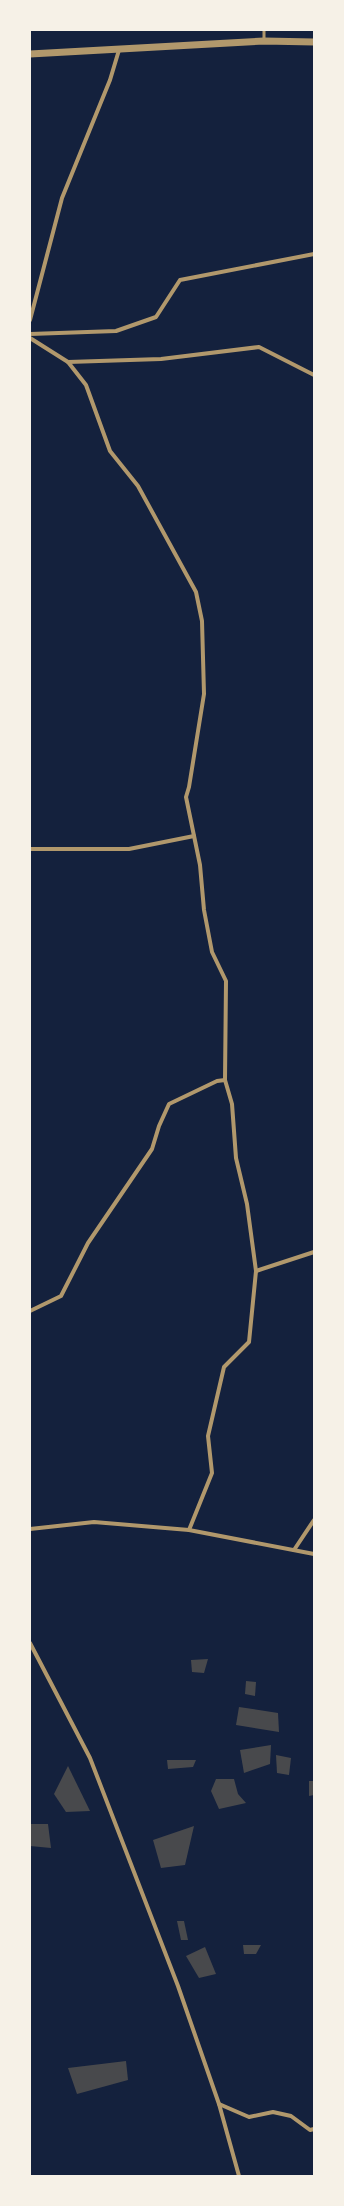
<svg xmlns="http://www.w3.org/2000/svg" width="344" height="2206" font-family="'IBM Plex Sans',sans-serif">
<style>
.building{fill:#48494c}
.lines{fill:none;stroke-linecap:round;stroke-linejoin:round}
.service{stroke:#b1986c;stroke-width:3}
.minor{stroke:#b1986c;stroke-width:4}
.tertiary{stroke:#b1986c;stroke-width:7}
</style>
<rect width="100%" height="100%" fill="#14213d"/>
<g class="building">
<polygon points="208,1659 204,1673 192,1672 191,1660"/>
<polygon points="246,1681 256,1682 255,1696 245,1694"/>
<polygon points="239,1707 278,1713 279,1732 236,1725"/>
<polygon points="271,1745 270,1764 244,1773 240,1750"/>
<polygon points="276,1755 291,1758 289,1775 277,1773"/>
<polygon points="167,1760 196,1760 193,1767 168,1769"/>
<polygon points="68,1766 90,1811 66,1812 54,1794"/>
<polygon points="216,1779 234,1779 238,1794 246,1803 219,1809 211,1791"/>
<polygon points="309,1781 314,1781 314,1795 309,1796"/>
<polygon points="30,1824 48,1824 51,1848 30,1846"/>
<polygon points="194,1826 185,1865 161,1868 153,1840"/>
<polygon points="177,1921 184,1921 188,1940 181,1940"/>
<polygon points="243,1945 261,1945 256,1954 244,1954"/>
<polygon points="205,1947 216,1974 199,1978 186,1956"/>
<polygon points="126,2061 128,2080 77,2094 68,2068"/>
</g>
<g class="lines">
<polyline class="service" points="264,30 264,41"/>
<g class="minor">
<polyline points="30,320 62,198 110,80 119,50"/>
<polyline points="30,334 116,331 156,317 180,280 314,254"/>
<polyline points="30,338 68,362 86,385 110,451 138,486 196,592 202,621 204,694 189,787 186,797 200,865 204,910 212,952 226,981 225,1080 232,1104 236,1158 247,1204 256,1271 249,1342 224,1367 208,1436 212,1473 189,1530"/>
<polyline points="68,362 161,359 259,347 314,375"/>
<polyline points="30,849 129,849 194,836"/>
<polyline points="256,1271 314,1252"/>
<polyline points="30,1311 61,1296 88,1243 152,1149 159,1126 169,1104 217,1081 225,1080"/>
<polyline points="30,1529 94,1522 189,1530 314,1554"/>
<polyline points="294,1550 314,1520"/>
<polyline points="30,1643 90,1758 178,1986 219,2104 239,2176"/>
<polyline points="219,2104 249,2117 273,2112 291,2116 310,2130 314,2129"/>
</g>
<polyline class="tertiary" points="30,54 264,41 314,42"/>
</g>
<rect width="344" height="2206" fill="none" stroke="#f6f1e7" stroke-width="62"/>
</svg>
